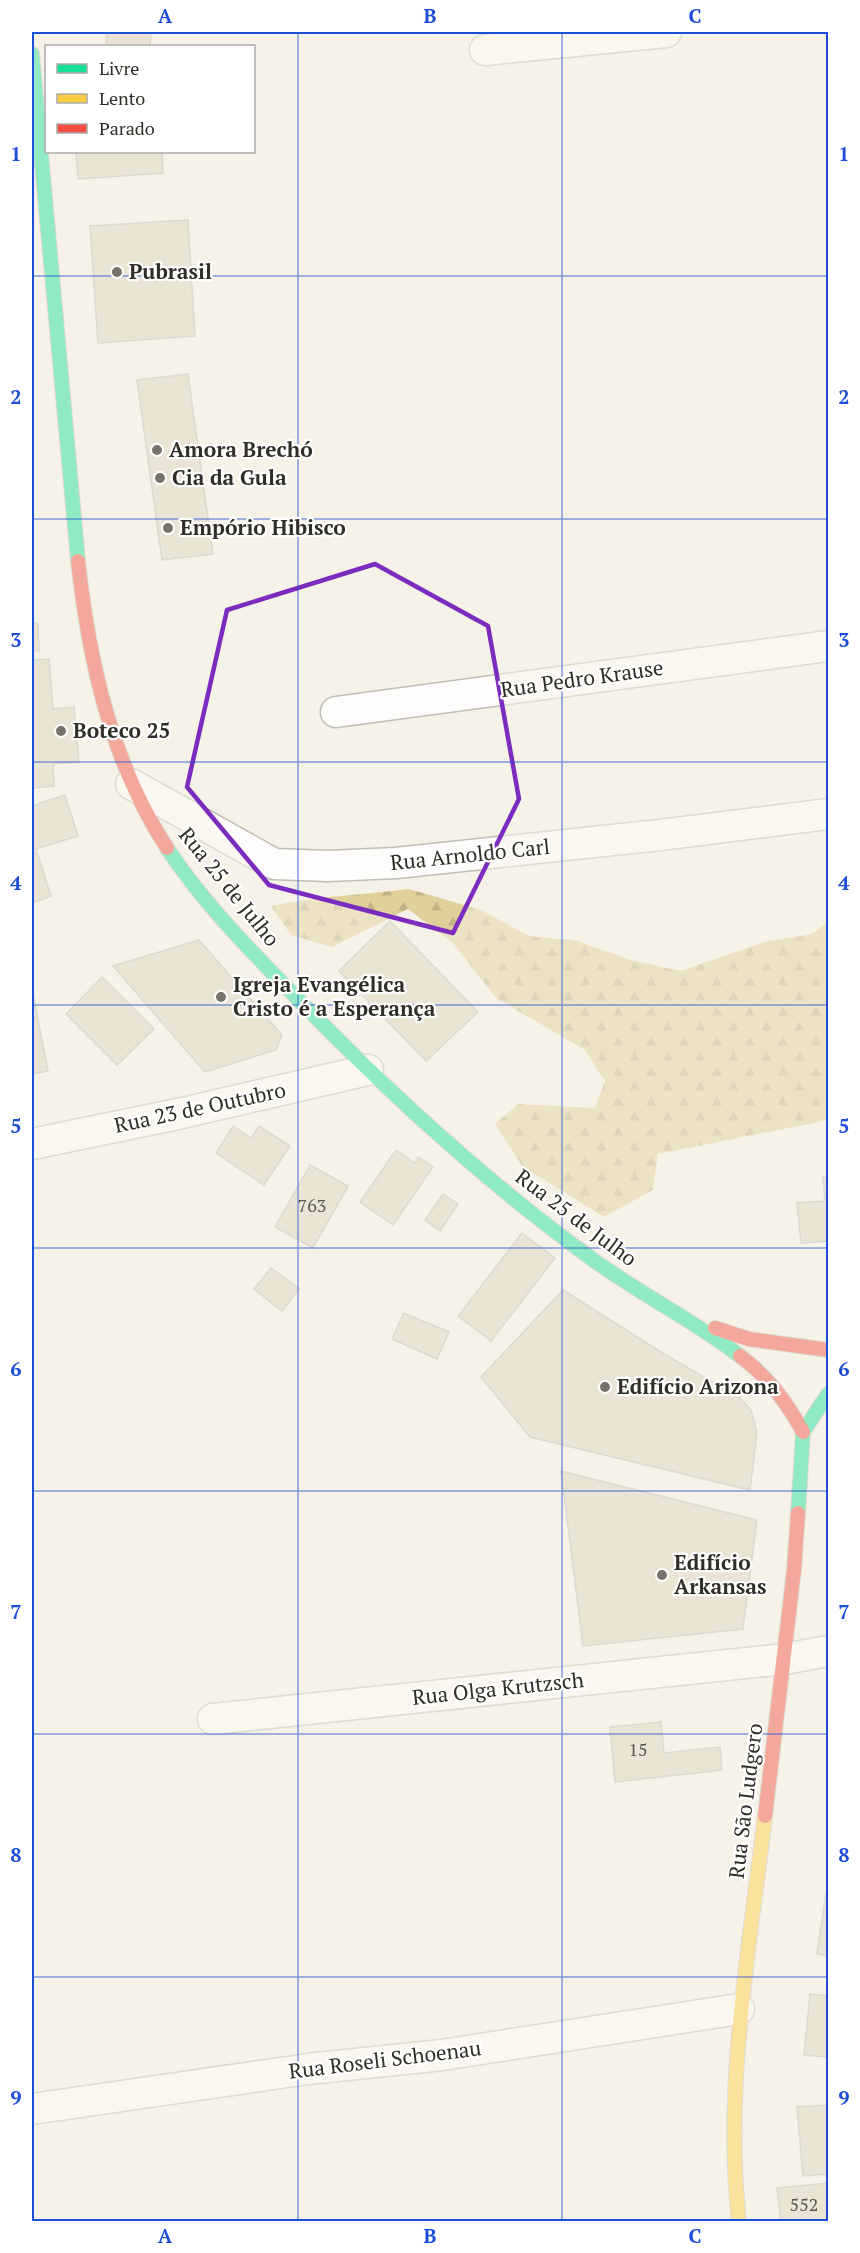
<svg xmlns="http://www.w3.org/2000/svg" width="860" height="2253" font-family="'PT Serif',serif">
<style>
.forest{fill:url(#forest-firs)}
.building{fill:#dad3bd;stroke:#bdbbb3;stroke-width:1.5}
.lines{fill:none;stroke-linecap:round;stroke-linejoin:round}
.street-casing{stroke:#c0beb6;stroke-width:33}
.fast-casing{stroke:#c0beb6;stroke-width:16}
.slow-casing{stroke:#c0beb6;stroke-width:16}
.jam-casing{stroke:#c0beb6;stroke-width:16}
.street{stroke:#fefdfb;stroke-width:30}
.fast{stroke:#16e098;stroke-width:14}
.slow{stroke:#ffcf43;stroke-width:14}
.jam{stroke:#f24e42;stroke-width:14}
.marked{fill:none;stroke:#7b2cbf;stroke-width:4.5;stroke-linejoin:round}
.grid{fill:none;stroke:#1d4ed8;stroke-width:1.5;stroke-opacity:0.55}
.poi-dot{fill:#76736a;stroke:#fff;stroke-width:2}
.labels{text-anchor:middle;stroke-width:4.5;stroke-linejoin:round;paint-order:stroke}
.number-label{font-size:18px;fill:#5b574c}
.poi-label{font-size:21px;font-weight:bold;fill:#312e27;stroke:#fff;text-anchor:start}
.street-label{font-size:21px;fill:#312e27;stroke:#fff}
.neatline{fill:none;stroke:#1d4ed8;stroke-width:2}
.grid-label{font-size:20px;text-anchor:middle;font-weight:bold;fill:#1d4ed8}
</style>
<defs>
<pattern id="forest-firs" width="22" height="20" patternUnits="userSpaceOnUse" patternTransform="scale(1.5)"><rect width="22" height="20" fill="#e0d09b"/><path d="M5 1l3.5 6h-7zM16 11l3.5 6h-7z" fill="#c1b386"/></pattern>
</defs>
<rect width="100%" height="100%" fill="#f5f2e7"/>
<path class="forest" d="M409,889L481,910L529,936L578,941L630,960L681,971L764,942L812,934L828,921V1120L658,1154L653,1190L604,1217L522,1166L495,1124L518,1104L595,1108L605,1081L585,1050L496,998L453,943L408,909L332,947L291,935L271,906C317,896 363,895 409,889Z"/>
<g class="building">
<polygon points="107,32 151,32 150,46 106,46"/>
<polygon points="76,152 162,152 163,173 78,179"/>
<polygon points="188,220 195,336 98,343 90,226"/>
<polygon points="188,374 213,554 162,560 137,380"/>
<polygon points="32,623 38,623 39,651 32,651"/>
<polygon points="49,659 53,709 74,707 79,762 53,764 54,786 32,788 32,660"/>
<polygon points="65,795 78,836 36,849 51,896 32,903 32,806"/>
<polygon points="390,921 478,1012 426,1061 339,971"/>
<polygon points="199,940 282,1035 276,1050 205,1072 113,966"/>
<polygon points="102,977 154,1029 117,1065 66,1014"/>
<polygon points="32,989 48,1071 32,1074"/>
<polygon points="233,1126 251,1138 259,1126 290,1146 264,1185 216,1153"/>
<polygon points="396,1150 415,1163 418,1157 433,1167 393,1225 360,1202"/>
<polygon points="310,1165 348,1186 313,1248 275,1227"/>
<polygon points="828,1176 828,1241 801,1243 797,1203 825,1201 823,1177"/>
<polygon points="443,1194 458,1204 440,1231 425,1220"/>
<polygon points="522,1233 555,1258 491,1341 458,1316"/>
<polygon points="271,1268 299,1289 282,1311 254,1289"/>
<polygon points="563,1290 664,1354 739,1397 751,1410 757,1432 750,1490 530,1437 481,1377"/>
<polygon points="404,1313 449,1332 437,1359 392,1339"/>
<polygon points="561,1471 757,1520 743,1629 583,1646"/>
<polygon points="661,1722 664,1753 720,1747 722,1770 615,1782 610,1727"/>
<polygon points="826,1893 828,1893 828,1956 817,1954"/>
<polygon points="810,1994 828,1996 828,2057 804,2055"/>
<polygon points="828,2105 828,2174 803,2176 797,2107"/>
<polygon points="828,2183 828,2222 781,2222 777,2188"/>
</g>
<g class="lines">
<g class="street-casing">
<g id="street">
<polyline points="485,50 666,32"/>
<polyline points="336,712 828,646"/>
<polyline points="131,784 274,864 328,866 396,863 660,835 828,814"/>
<polyline points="32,1144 178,1114 368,1070"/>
<polyline points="213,1719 784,1659 828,1651"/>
<polyline points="32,2109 308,2069 442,2055 739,2009"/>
</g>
</g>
<g class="fast-casing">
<g id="fast">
<polyline points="32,54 78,561"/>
<path d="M167,848C203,903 251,951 297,998C388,1092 486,1182 592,1259C640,1294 693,1320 740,1356"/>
<polyline points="798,1513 803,1432 828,1394"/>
</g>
</g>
<g class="slow-casing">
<path id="slow" d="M739,2222C724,2086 749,1951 765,1816"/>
</g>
<g class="jam-casing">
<g id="jam">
<path d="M78,561C89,661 111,762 167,848"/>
<polyline points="715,1328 749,1339 828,1350"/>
<path d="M740,1356C767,1376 787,1402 803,1432"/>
<polyline points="765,1816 794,1570 798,1513"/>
</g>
</g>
<use href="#street" class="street"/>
<use href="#fast" class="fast"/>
<use href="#slow" class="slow"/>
<use href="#jam" class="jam"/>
</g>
<path d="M0 0H860V2253H0ZM375,564L488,626L519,799L453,933L269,885L187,787L227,610Z" fill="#f5f2e7" fill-opacity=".55" fill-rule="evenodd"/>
<path class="marked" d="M375,564L488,626L519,799L453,933L269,885L187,787L227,610Z"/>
<path class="grid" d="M298,32V2222M562,32V2222M32,276H828M32,519H828M32,762H828M32,1005H828M32,1248H828M32,1491H828M32,1734H828M32,1977H828"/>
<g class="poi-dot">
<circle cx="117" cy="272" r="6"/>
<circle cx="157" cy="450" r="6"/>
<circle cx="160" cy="478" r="6"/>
<circle cx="168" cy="528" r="6"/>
<circle cx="61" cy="731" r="6"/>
<circle cx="221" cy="997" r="6"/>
<circle cx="605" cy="1387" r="6"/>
<circle cx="662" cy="1575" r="6"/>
</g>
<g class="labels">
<g class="number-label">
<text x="312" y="1212">763</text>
<text x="638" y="1756">15</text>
<text x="804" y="2211">552</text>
</g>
<g class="poi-label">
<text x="129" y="279">Pubrasil</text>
<text x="169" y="457">Amora Brechó</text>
<text x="172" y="485">Cia da Gula</text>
<text x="180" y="535">Empório Hibisco</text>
<text x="73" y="738">Boteco 25</text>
<text x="233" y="992">Igreja Evangélica<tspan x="233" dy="24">Cristo é a Esperança</tspan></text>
<text x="617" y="1394">Edifício Arizona</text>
<text x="674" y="1570">Edifício<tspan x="674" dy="24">Arkansas</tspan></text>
</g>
<g class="street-label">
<text transform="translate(582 679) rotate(-8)" y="7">Rua Pedro Krause</text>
<text transform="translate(470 855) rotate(-6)" y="7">Rua Arnoldo Carl</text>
<text transform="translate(229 887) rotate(51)" y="7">Rua 25 de Julho</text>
<text transform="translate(200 1108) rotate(-12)" y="7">Rua 23 de Outubro</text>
<text transform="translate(576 1218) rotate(37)" y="7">Rua 25 de Julho</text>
<text transform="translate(498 1689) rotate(-6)" y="7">Rua Olga Krutzsch</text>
<text transform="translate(746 1801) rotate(-83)" y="7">Rua São Ludgero</text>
<text transform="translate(385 2060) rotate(-7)" y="7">Rua Roseli Schoenau</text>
</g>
</g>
<rect width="860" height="2253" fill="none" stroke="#ffffff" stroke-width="66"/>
<rect x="45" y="45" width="210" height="108" fill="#ffffff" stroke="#adaba9" stroke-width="1.5"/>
<rect x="57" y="64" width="30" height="9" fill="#16e098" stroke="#adaba9" stroke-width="1.5"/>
<text x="99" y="75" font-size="18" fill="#312e27">Livre</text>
<rect x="57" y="94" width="30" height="9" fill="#ffcf43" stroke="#adaba9" stroke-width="1.5"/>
<text x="99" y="105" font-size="18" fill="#312e27">Lento</text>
<rect x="57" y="124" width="30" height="9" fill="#f24e42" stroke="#adaba9" stroke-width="1.5"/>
<text x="99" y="135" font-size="18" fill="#312e27">Parado</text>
<rect x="33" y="33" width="794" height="2187" class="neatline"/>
<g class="grid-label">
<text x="165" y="23">A</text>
<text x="430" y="23">B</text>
<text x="695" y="23">C</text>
<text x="16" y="161">1</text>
<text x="844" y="161">1</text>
<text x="16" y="404">2</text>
<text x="844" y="404">2</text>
<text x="16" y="647">3</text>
<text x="844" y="647">3</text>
<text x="16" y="890">4</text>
<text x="844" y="890">4</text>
<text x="16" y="1133">5</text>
<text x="844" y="1133">5</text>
<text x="16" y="1376">6</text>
<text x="844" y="1376">6</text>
<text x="16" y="1619">7</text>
<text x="844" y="1619">7</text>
<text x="16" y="1862">8</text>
<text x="844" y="1862">8</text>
<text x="16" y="2105">9</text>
<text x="844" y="2105">9</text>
<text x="165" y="2243">A</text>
<text x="430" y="2243">B</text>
<text x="695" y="2243">C</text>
</g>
</svg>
